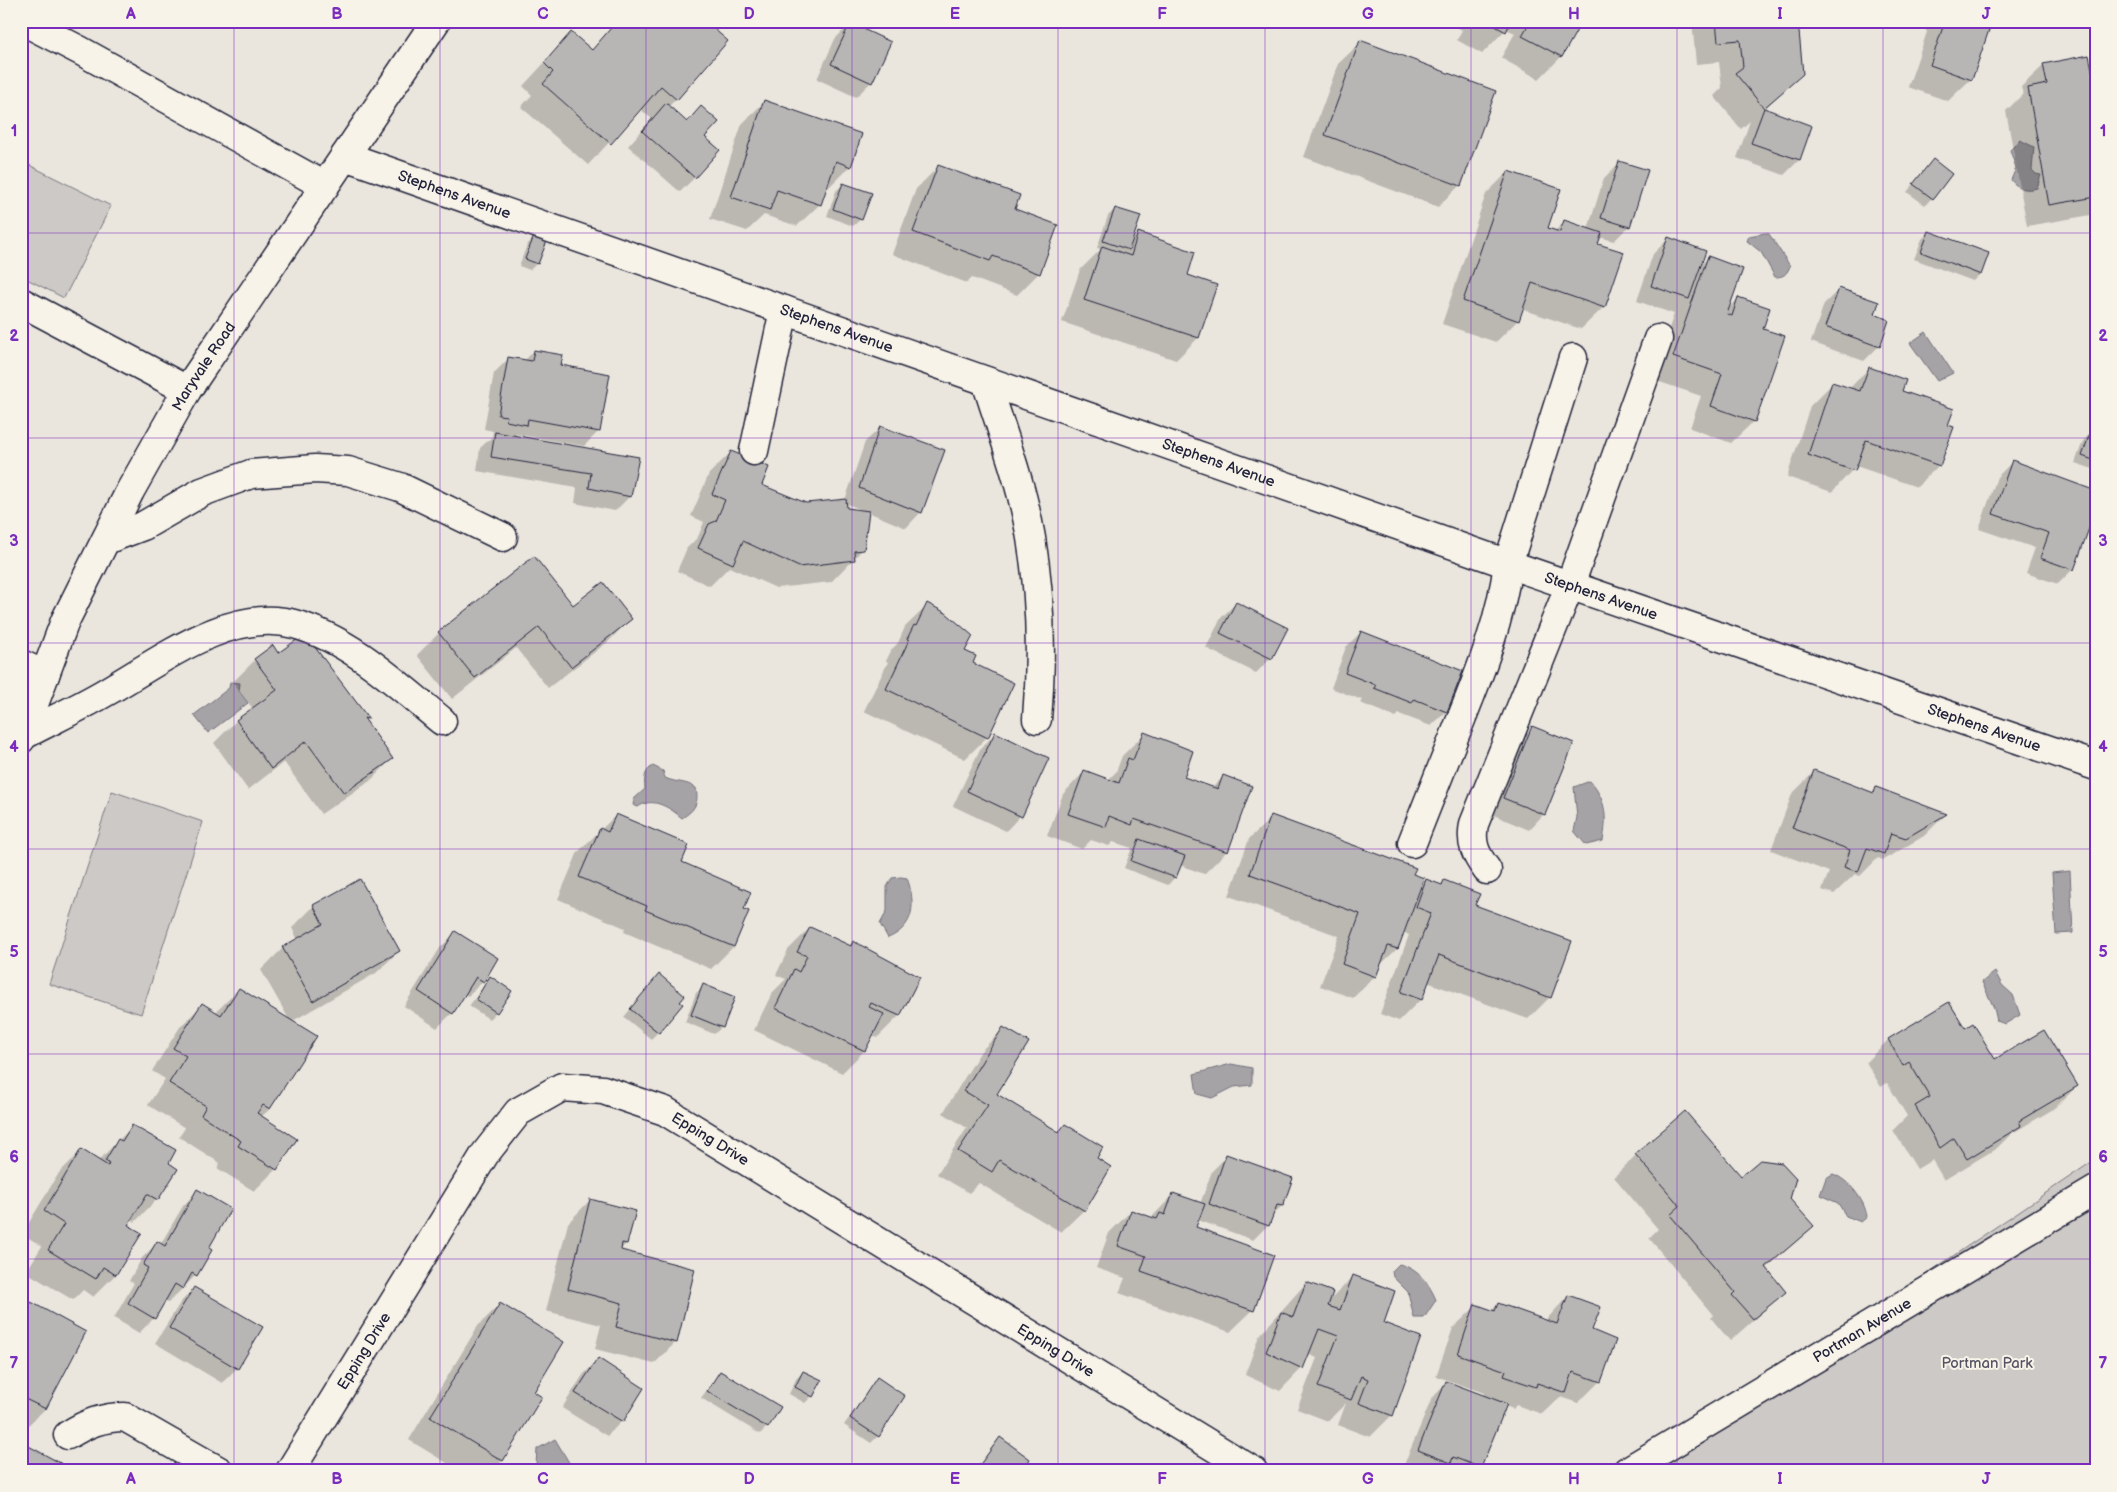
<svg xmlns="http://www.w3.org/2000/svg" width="2117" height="1492" font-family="'Balsamiq Sans',sans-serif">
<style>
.green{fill:#cdc9c6;stroke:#787680}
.water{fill:#a6a3a6;stroke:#716f7b}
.shadow{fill:#0003;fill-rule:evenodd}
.building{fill:#b8b6b5;stroke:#22223b}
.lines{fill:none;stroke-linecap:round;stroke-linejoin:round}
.minor-casing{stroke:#22223b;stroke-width:31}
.tertiary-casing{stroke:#22223b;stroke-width:31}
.minor{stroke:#f7f3e8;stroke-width:28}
.tertiary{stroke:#f7f3e8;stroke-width:28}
.grid{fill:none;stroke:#7b2cbf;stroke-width:1;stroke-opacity:0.55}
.labels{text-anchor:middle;stroke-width:4;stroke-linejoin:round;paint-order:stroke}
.street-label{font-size:15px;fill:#22223b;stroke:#f7f3e8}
.park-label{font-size:15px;fill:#555465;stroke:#f7f3e8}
.neatline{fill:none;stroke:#7b2cbf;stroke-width:2}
.grid-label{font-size:16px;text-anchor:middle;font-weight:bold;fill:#7b2cbf}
</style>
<rect width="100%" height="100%" fill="#eae6de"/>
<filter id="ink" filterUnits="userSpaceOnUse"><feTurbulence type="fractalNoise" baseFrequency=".02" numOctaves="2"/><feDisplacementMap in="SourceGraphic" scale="10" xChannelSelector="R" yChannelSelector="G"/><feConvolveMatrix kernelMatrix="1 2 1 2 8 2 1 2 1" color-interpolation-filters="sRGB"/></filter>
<g filter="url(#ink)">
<g class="green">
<polygon points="21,161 111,206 64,298 21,276"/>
<polygon points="112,791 203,822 141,1014 49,984"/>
<polygon points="2096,1159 2096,1471 1636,1471"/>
</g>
<g class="water">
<path d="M2020,140L2034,147L2032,170L2036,174L2041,175L2037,188C2026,191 2018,189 2011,180L2016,168L2010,150Z"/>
<path d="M1765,233L1769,234L1790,266C1787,274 1784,277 1775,277L1761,252L1747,241L1749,236Z"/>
<polygon points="1926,332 1953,373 1937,381 1910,343"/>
<polygon points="230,682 240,683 239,691 248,703 208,733 194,715 229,688"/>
<path d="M653,766L663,771L665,778C676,783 686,781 696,788C699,803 695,810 682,818C670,808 653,796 638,807L633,805L634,799L645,789C644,779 644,771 653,766Z"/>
<path d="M1590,781C1607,801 1607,817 1603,841L1586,845L1574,831L1577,817L1574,787Z"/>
<polygon points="2070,871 2073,933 2056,934 2052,873"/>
<path d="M901,877L907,878C916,903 915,927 888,938L880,924L887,911V887L892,878Z"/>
<polygon points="1995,972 2002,985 2013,995 2020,1015 2005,1024 1997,1021 1994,1008 1982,982"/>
<polygon points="1231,1064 1252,1068 1252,1085 1234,1087 1212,1098 1197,1094 1194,1074"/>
<path d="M1833,1174C1849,1180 1865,1200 1867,1217L1861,1222L1846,1216L1838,1203L1820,1195L1826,1178Z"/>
<path d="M1399,1264C1417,1268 1430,1284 1436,1300L1424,1318H1414L1408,1292L1393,1277L1392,1271Z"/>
<polygon points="555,1439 574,1471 544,1471 536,1465 537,1449"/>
</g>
<g class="shadow">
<polygon points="617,21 652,21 659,27 665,21 703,21 676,99 668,107 703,137 695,177 680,192 628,146 652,119 640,109 588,165 521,107 532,95 523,86 571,34 591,51"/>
<polygon points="1445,21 1580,21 1561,57 1539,79 1501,58 1515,33 1506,29 1482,54 1457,40 1462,30"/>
<polygon points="1692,21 1797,21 1802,74 1764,109 1811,127 1799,160 1784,175 1737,158 1750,121 1741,129 1714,96 1722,88 1719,62 1696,64"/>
<polygon points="1856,21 1864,21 1861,24"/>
<polygon points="1919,21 1991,21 1971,79 1948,101 1908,87 1927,32"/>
<polygon points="850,24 871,82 856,97 817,79 835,39"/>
<polygon points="1361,42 1460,185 1438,207 1304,157 1338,64"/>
<polygon points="2044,65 2096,97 2096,210 2091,215 2027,226 2006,111 2023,94 2021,87"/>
<polygon points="765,101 850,166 828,188 825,188 820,204 797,226 764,215 747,231 710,219 742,124"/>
<polygon points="1619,163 1629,226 1614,241 1599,237 1597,245 1604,307 1581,329 1522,309 1518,320 1496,342 1442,324 1486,194 1508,172 1546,229 1554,232 1565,221 1588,229 1604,178"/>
<polygon points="938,167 1039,273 1017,295 972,278 967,283 892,254 916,189"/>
<polygon points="1926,168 1932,198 1925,205 1907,192"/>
<polygon points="843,184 861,219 853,226 827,216 836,191"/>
<polygon points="1115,209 1130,242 1139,233 1186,276 1215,286 1198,338 1176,360 1062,322 1080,270 1101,249 1097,248 1108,216"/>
<polygon points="1929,232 1980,274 1973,281 1914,259 1922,239"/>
<polygon points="534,238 537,263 530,270 519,266 527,245"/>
<polygon points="1668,239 1699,267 1708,258 1727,310 1739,298 1754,421 1731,443 1690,428 1701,396 1651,379 1674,314 1637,301 1653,254"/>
<polygon points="1839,289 1873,315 1879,346 1864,361 1811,342 1824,304"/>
<polygon points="534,351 560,366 599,431 584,446 516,434 513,437 638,458 630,496 615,511 575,503 577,488 477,471 480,448 492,437 493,431 484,429 494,373 509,358 524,361"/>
<polygon points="1869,368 1946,426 1939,465 1917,487 1856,466 1832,492 1787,477 1810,406 1833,383 1849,389"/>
<path d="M880,428L943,451L920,513L906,528L868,512L863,549L831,582L776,588L729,567L710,586L677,571L687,548L698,537L704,522L691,516L709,474L731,452L760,485L806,505L845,500L865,442ZM845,503L862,510V511L846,509Z"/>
<polygon points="2090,434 2096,436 2096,470 2075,463 2083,441"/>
<polygon points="2012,462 2073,569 2058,584 2026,573 2035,548 1979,529 1997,477"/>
<polygon points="1236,603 1271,658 1256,673 1206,648 1221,618"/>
<polygon points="928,605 971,664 987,737 965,759 864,711 888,662 886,661 892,649 898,643 905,627"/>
<polygon points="573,606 631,618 609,641 548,688 516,648 452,699 417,655 439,633"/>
<polygon points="1361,632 1446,712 1431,726 1399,714 1396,717 1360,703 1362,700 1331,688 1346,647"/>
<polygon points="305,636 367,719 365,722 392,759 370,781 321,814 284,762 248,790 214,743 236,721 253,709 233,682 255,660 278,655"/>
<polygon points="1533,728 1573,744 1543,815 1529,830 1489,813 1518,743"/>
<polygon points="995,734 1020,816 1006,831 953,806 980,749"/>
<polygon points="1144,734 1182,777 1212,788 1223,777 1250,787 1226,852 1204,874 1180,865 1175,877 1168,885 1124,868 1132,848 1113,842 1109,846 1091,840 1082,849 1047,836 1063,794 1085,771 1108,780 1116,772 1122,756"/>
<polygon points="1814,772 1872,793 1876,789 1945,815 1924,836 1883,860 1878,858 1860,876 1855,874 1834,894 1822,890 1829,872 1771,850 1792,794"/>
<polygon points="616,815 742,910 733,947 711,969 624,932 625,928 558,899 578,852"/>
<polygon points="1272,817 1412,874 1419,887 1426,880 1440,885 1444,882 1474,905 1550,997 1528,1019 1427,982 1421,999 1399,1021 1380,1014 1409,935 1403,932 1397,949 1378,967 1375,976 1353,998 1320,986 1339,936 1229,896 1249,839"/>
<polygon points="314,906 399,951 376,973 291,1022 270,1109 261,1117 276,1169 254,1191 217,1168 220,1163 179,1137 185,1128 148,1105 165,1079 152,1071 180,1027 202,1005 215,1013 239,989 290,1021 261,970 283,948 298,940 292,928"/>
<polygon points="810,928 849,946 853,942 918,977 899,1016 877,1038 872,1035 864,1051 842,1073 754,1030 772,993 786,979 776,975 788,950"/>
<polygon points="455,933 483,981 468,996 465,994 452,1013 437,1028 404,1006 440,948"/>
<polygon points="490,978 496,1012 489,1019 469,1006"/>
<polygon points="652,983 658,1032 651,1039 624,1017"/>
<polygon points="704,986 722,1027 714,1034 685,1022 696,993"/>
<polygon points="1948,1004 1965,1030 1994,1061 2077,1086 2055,1108 2011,1134 1997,1148 1944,1180 1932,1160 1917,1169 1893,1130 1907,1116 1887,1083 1881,1087 1866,1062 1888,1040"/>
<polygon points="1003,1029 995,1095 1058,1133 1065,1125 1095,1158 1084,1210 1061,1232 979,1183 969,1193 937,1174 967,1128 943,1113 981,1051"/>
<polygon points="133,1126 167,1163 157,1199 135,1222 131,1219 127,1226 140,1233 115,1275 93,1297 83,1290 73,1300 26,1272 42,1246 22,1234 59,1173 81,1151 98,1161"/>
<polygon points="1636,1155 1740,1178 1789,1199 1812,1226 1766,1269 1785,1292 1730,1341 1711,1318 1713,1315 1649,1238 1658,1229 1614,1177"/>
<polygon points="1227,1156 1282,1206 1271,1216 1268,1225 1253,1240 1198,1220 1195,1228 1253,1310 1230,1332 1119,1293 1125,1278 1096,1268 1109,1233 1131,1211 1151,1218 1174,1194 1200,1204 1212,1171"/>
<polygon points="197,1191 207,1249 210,1251 196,1275 168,1303 164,1301 154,1318 139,1333 114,1318 134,1283 129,1281 142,1258 157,1243 160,1245 183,1206"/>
<polygon points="590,1200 626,1244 619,1251 676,1342 654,1364 595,1349 601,1325 546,1311 568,1223"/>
<polygon points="1353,1277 1382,1324 1392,1415 1370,1437 1338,1425 1346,1403 1328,1421 1297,1409 1317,1358 1308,1354 1302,1368 1280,1391 1245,1375 1259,1336 1306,1283 1328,1302"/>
<polygon points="194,1288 237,1368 222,1383 155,1343 180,1303"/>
<polygon points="1568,1296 1600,1381 1578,1403 1560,1397 1542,1414 1516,1405 1513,1409 1505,1406 1480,1467 1477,1471 1419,1471 1404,1465 1432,1398 1447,1383 1483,1397 1484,1393 1436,1376 1453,1328 1476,1306 1491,1311 1498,1304 1545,1321"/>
<polygon points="21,1302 85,1332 45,1409 22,1431"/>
<polygon points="500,1304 532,1393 540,1398 502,1461 492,1471 460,1471 409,1440 478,1326"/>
<polygon points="598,1360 642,1388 622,1421 607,1436 562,1408 583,1375"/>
<polygon points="720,1372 767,1427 760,1434 701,1398"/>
<polygon points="803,1372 812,1396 805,1403 789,1394 796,1379"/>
<polygon points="877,1379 878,1436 871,1443 844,1425"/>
<polygon points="1000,1439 1020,1471 975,1471 993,1446"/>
</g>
<g class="building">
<polygon points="617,21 654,21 660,27 666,21 705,21 728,41 677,100 661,86 611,144 543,84 553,72 544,63 571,32 592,50"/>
<polygon points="1486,21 1511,21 1506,32"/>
<polygon points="1530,21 1582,21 1562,57 1522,36"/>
<polygon points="1716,21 1798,21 1803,74 1764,108 1735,73 1743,67 1740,40 1718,42"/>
<polygon points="1945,21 1992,21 1972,80 1930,65"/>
<polygon points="850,23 891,42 872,83 831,64"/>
<polygon points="1360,40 1496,91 1461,186 1325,135"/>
<polygon points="2089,55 2096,90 2096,197 2049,205 2028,88 2047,84 2043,64"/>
<polygon points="764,100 862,134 851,167 836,161 821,205 777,190 770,210 731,197"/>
<polygon points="666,103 687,122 701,106 719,122 705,137 720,150 695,178 642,131"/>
<polygon points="1764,108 1812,126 1800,160 1751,143"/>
<polygon points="1933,159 1952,174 1933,199 1913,184"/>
<polygon points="1619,161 1648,170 1630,227 1601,218"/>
<polygon points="938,165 1020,195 1015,209 1058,225 1040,274 993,256 990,261 913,232"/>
<polygon points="1508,171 1561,189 1548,228 1560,232 1564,220 1602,233 1598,244 1624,252 1605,308 1532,283 1519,321 1463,301"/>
<polygon points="843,183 872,193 862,220 833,209"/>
<polygon points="1115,208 1141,216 1129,250 1103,241"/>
<polygon points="1929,231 1989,253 1981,275 1921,252"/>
<polygon points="1138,232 1195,252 1188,275 1217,285 1199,338 1084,300 1102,246 1131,256"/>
<polygon points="534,236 547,241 538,264 525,259"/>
<polygon points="1668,237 1706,251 1689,299 1651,286"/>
<polygon points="1708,256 1743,269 1727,314 1732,316 1738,297 1770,308 1763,329 1785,336 1755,422 1711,406 1722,374 1673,357"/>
<polygon points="1839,288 1879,302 1875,314 1889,320 1880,347 1825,327"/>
<polygon points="534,350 563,355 561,365 610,374 600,432 528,419 527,425 506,421 507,416 498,415 508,357 532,361"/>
<polygon points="1869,367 1906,380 1902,391 1954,409 1948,425 1954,427 1940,466 1866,440 1855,471 1808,455 1832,382 1860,391"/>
<polygon points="880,426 945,450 922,513 859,488"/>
<polygon points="495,432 639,457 631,497 589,488 591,473 491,457"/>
<polygon points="2090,433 2096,435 2096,461 2082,456"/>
<polygon points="731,451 769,467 762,485 806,503 846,499 847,508 869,511 864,550 854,551 855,560 799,567 743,541 733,564 698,548 709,524 716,521 725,500 712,494"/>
<polygon points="2012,460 2096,491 2096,509 2074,570 2040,558 2049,533 1993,514"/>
<polygon points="534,556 573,605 603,582 632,619 571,667 539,627 475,678 438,632"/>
<polygon points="1236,602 1288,628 1272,659 1220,633"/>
<polygon points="927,603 946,613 973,636 965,651 976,656 973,663 1014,683 988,738 886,689 909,640 907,639 914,625 916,626"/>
<polygon points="1361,631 1463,671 1447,712 1414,699 1412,703 1374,688 1376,685 1345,673"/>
<polygon points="305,634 369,719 364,718 393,759 344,793 306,741 271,769 236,720 277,690 254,659 273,645 278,653"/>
<polygon points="1532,726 1574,743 1545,815 1503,798"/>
<polygon points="995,732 1049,758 1022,817 967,791"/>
<polygon points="1144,732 1193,751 1184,777 1218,789 1223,775 1252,786 1228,852 1134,819 1132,825 1109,816 1106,827 1068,814 1084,770 1119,783 1128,758 1133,760"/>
<polygon points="1814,770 1874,793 1876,787 1947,814 1906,838 1891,833 1884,854 1867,848 1858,872 1844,867 1850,850 1792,828"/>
<polygon points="616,814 689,845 682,862 751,892 744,909 749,911 734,947 645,910 647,906 579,877 600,828 608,832"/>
<polygon points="1271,815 1416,868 1413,874 1424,878 1398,949 1388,946 1376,977 1342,964 1360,914 1250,874"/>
<polygon points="1139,839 1185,856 1176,878 1131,861"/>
<polygon points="360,879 400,951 313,1001 282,947 323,924 313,905"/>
<polygon points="1426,879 1442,885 1444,880 1480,894 1475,905 1572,941 1551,998 1439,955 1422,1000 1401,992 1431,913 1416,907"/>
<polygon points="810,927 851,946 853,941 920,977 900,1016 871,1003 869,1007 884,1014 865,1051 775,1008 794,969 799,972 807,956 797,952"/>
<polygon points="455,931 498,958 484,982 476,977 453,1014 418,991"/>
<polygon points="659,974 685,996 680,1002 683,1004 659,1033 630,1009"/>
<polygon points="490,976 512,991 497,1013 476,999"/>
<polygon points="703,984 735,997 723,1028 691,1015"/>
<polygon points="239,988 317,1036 270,1109 263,1105 257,1113 297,1139 277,1170 238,1146 241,1141 201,1115 206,1106 169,1083 186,1056 173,1048 202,1003 221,1015"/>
<polygon points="1949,1002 1965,1028 1973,1023 1995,1059 2044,1030 2078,1086 2019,1121 2021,1126 1967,1159 1954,1138 1940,1148 1915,1106 1930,1097 1909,1062 1903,1066 1888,1039"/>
<polygon points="1003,1027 1029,1042 997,1094 1059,1132 1065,1124 1103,1147 1097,1158 1111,1167 1085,1211 999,1160 992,1172 958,1151 988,1105 964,1091"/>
<polygon points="1685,1111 1741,1176 1760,1160 1782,1163 1796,1178 1790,1199 1814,1226 1766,1267 1786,1292 1753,1319 1732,1295 1735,1292 1670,1215 1680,1206 1635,1154"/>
<polygon points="132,1125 176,1150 169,1163 178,1169 158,1200 147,1194 128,1225 142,1233 116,1275 103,1267 96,1279 48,1250 64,1224 44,1211 81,1149 108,1166 109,1163 105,1161 118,1139 122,1141"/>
<polygon points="1226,1154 1293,1178 1283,1206 1277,1205 1269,1226 1209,1204"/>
<polygon points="197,1189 231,1209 209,1248 212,1250 197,1276 192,1273 183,1289 175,1284 155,1319 128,1303 148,1268 143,1265 157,1241 165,1246"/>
<polygon points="1173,1193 1205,1204 1196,1227 1274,1255 1254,1311 1141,1271 1146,1256 1118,1246 1131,1210 1157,1219 1160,1213 1165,1215"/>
<polygon points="590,1199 636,1211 627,1244 622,1243 621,1250 695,1269 677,1343 616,1327 622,1303 568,1289"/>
<polygon points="1353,1275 1395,1291 1384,1323 1421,1337 1393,1416 1359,1403 1368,1379 1361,1376 1351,1400 1318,1387 1338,1336 1319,1329 1303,1369 1266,1352 1281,1312 1293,1317 1306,1282 1333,1292 1328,1306 1340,1310"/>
<polygon points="194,1287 263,1327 238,1369 169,1328"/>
<polygon points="1568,1295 1601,1307 1592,1330 1616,1340 1601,1382 1573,1372 1566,1393 1537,1383 1536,1387 1504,1376 1506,1371 1458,1354 1475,1304 1495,1311 1498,1303 1557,1324"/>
<polygon points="21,1300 29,1305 31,1302 86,1332 46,1409 23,1398 21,1402"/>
<polygon points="500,1303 564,1342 534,1392 542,1397 503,1461 430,1417"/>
<polygon points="598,1358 644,1388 623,1422 575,1393"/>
<polygon points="720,1371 781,1407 768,1428 707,1391"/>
<polygon points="803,1371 822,1380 813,1397 795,1387"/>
<polygon points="877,1377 905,1396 879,1437 850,1418"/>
<polygon points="1446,1381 1507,1404 1481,1468 1453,1457 1451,1463 1418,1450"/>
<polygon points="1000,1437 1030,1459 1022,1471 985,1471 979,1466"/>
<polygon points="21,1442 66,1466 63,1471 21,1471"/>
</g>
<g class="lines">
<g class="minor-casing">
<g id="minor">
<polyline points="23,21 81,51 325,186"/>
<path id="s1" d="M345,156L1508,564L2096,766"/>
<polyline points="21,302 187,390"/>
<path d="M986,381C1002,432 1022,484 1031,538C1041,598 1042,658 1037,719"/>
<polyline points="754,451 784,310"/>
<polyline points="106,540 143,526 202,492 251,474 315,469 348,471 400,487 503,537"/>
<polyline points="21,664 45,675"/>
<path d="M22,736C50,721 79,708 106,692C159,662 229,607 294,624C350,639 398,685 442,721"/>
<path d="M1412,843C1428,802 1444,762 1460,722C1481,670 1501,619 1508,564L1573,358"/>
<path d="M1487,870C1476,855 1470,844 1474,824L1570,585L1658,339"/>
<path d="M68,1435C87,1423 103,1417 125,1417L219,1471"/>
<path id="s2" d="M290,1471L485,1154L518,1112L562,1087L603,1090L665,1111L1253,1471"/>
<path id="s3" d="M1627,1471L2096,1190"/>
</g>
</g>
<g class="tertiary-casing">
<g id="tertiary">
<path id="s4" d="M21,739L65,621L130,491L187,390L436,21"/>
</g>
</g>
<use href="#minor" class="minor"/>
<use href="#tertiary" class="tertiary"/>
</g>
</g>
<path class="grid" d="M234,21V1471M440,21V1471M646,21V1471M852,21V1471M1058,21V1471M1265,21V1471M1471,21V1471M1677,21V1471M1883,21V1471M21,233H2096M21,438H2096M21,643H2096M21,849H2096M21,1054H2096M21,1259H2096"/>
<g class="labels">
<g class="street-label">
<text dy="5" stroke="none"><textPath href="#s1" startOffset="116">Stephens Avenue</textPath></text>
<text dy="5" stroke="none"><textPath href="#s1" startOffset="521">Stephens Avenue</textPath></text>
<text dy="5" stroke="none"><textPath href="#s4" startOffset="416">Maryvale Road</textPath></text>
<text dy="5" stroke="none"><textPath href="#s1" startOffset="926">Stephens Avenue</textPath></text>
<text dy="5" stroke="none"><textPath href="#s1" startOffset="1331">Stephens Avenue</textPath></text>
<text dy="5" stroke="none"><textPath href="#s1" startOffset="1736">Stephens Avenue</textPath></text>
<text dy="5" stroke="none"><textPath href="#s2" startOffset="636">Epping Drive</textPath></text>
<text dy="5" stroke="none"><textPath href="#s3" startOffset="274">Portman Avenue</textPath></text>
<text dy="5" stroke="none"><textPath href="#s2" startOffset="1041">Epping Drive</textPath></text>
<text dy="5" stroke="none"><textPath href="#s2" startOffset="141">Epping Drive</textPath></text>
</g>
<g class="park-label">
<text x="1987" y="1368">Portman Park</text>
</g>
</g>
<rect width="2117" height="1492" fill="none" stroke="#f7f3e8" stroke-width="55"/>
<rect x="28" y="28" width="2062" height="1436" class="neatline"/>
<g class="grid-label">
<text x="131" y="19">A</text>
<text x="337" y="19">B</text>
<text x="543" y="19">C</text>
<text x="749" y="19">D</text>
<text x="955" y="19">E</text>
<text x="1162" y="19">F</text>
<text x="1368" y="19">G</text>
<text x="1574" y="19">H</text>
<text x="1780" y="19">I</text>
<text x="1986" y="19">J</text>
<text x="14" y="136">1</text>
<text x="2103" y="136">1</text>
<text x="14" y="341">2</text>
<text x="2103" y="341">2</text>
<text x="14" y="546">3</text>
<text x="2103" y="546">3</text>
<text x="14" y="752">4</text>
<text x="2103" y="752">4</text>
<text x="14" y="957">5</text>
<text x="2103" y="957">5</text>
<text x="14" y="1162">6</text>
<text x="2103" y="1162">6</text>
<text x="14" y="1368">7</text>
<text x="2103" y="1368">7</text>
<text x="131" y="1484">A</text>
<text x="337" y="1484">B</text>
<text x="543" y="1484">C</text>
<text x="749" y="1484">D</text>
<text x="955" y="1484">E</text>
<text x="1162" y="1484">F</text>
<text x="1368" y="1484">G</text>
<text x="1574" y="1484">H</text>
<text x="1780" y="1484">I</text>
<text x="1986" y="1484">J</text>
</g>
</svg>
